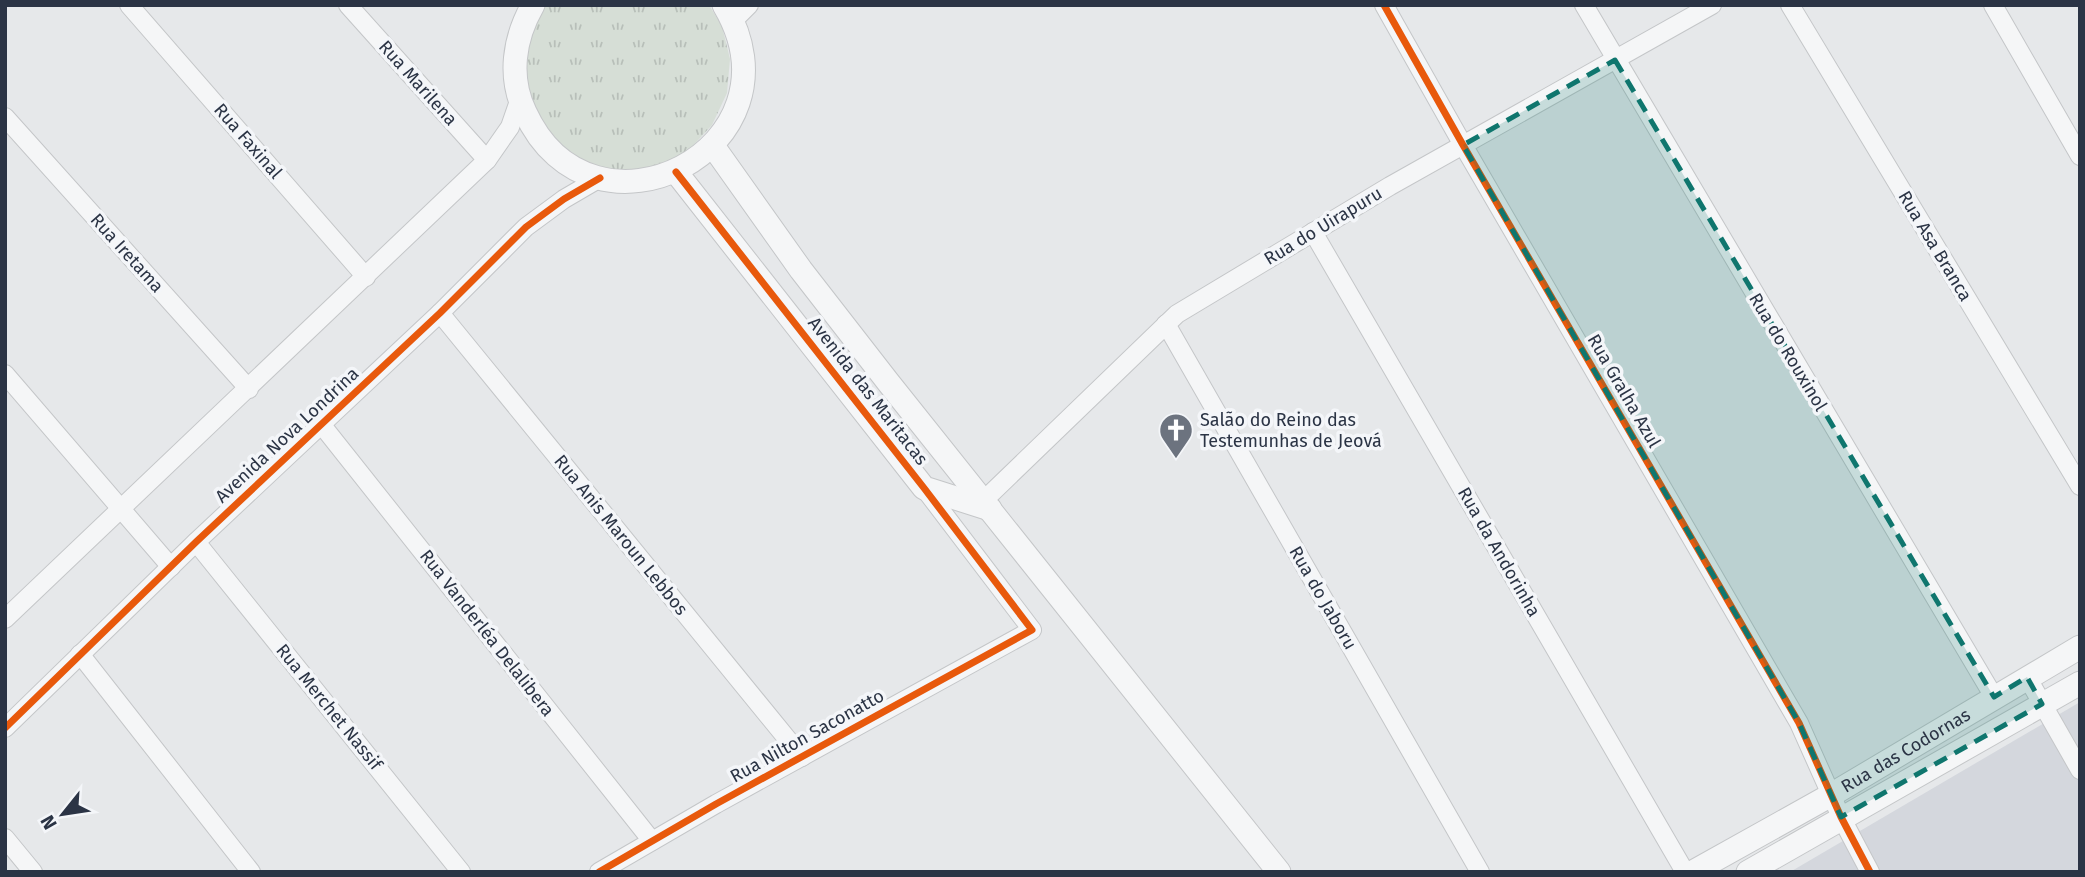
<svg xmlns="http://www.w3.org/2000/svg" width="2085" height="877" font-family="'Fira Sans',sans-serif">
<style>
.built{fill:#d4d7dd}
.grass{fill:url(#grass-tufts)}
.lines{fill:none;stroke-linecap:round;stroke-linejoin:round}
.minor-casing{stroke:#c4c6c8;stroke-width:20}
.tertiary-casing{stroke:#c4c6c8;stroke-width:25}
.minor{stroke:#f5f6f7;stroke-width:18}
.tertiary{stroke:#f5f6f7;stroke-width:23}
.cycleway-casing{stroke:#f4f6f9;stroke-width:11}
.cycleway{stroke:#e8590c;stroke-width:7}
.marked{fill:#0f766e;fill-opacity:0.2;stroke:#0f766e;stroke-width:5;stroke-dasharray:14 9;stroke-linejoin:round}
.labels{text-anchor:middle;stroke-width:7;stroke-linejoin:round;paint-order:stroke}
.street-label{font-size:18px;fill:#2b3445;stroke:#f4f6f9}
.poi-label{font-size:18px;fill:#2b3445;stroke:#f4f6f9;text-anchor:start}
</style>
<defs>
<pattern id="grass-tufts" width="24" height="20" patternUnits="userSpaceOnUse" patternTransform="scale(1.75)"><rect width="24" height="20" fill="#d6ded6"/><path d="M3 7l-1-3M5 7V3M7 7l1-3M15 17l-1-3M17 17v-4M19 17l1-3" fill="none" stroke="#b8bfb9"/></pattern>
</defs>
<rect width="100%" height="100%" fill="#e6e8ea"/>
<polygon class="built" points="2080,702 2080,872 1790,872"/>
<polygon class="grass" points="542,5 709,5 722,26 730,59 727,93 712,125 689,150 659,166 624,171 590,165 560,148 524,91 530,23"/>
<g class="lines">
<g class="minor-casing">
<g id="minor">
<polyline points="129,5 366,277"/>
<polyline points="348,5 487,160"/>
<polyline points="1384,5 1463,145 1799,723 1841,817 1870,872"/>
<polyline points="1584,5 1994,697"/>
<polyline points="1790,5 2080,486"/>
<polyline points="1993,5 2080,156"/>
<polyline points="733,21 749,5"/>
<polyline points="5,117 249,389"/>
<polyline points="1313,232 1685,872"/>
<polyline points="440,313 802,757"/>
<polyline points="1166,324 1480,872"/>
<polyline points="5,374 171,567"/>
<polyline points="321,424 652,841"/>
<polyline points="978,506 1177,314 1390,186 1712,5"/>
<polyline points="196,542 461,872"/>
<polyline points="5,619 487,160 510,127 519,101"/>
<polyline points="80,654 251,872"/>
<polyline points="2027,677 2080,770"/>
<polyline points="5,728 196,542 440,313 526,227 564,199 600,178"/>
<polyline points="5,838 33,872"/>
<polyline points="599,872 716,804 1032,630 924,488"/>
</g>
</g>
<g class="tertiary-casing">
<g id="tertiary">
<path d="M533,5C514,38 508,77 525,112C592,259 809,148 724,5"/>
<polyline points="713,146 801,270 888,382 1279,872"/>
<polyline points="676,172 924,488 990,509"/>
<path id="s1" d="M1693,872L1831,795L2080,647"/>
<polyline points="1748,872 2080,683"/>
</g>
</g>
<use href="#minor" class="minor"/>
<use href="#tertiary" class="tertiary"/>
<g class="cycleway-casing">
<g id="cycleway">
<polyline points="1384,5 1463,145 1799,723 1841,817 1870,872"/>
<polyline points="5,728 196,542 440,313 526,227 564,199 600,178"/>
<polyline points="599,872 716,804 1032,630 924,488 676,172"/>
</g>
</g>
<use href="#cycleway" class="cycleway"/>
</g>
<path class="marked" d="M1615,60L1994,697L2027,677L2042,704L1841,817L1799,723L1463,145Z"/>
<defs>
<g id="church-pin" transform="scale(1.75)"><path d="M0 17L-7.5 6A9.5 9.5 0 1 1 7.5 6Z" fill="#6c737f" stroke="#f4f6f9"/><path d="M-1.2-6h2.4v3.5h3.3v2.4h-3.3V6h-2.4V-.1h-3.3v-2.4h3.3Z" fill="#fff"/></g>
</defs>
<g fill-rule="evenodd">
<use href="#church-pin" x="1176" y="430"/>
</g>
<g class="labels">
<g class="street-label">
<text transform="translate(418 83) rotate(48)" y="6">Rua Marilena</text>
<text transform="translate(248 141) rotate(49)" y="6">Rua Faxinal</text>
<text transform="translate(1323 226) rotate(-31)" y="6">Rua do Uirapuru</text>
<text transform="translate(1935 246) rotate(59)" y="6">Rua Asa Branca</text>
<text transform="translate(127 253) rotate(48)" y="6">Rua Iretama</text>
<text transform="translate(1788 352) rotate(59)" y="6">Rua do Rouxinol</text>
<text transform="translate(868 391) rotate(52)" y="6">Avenida das Maritacas</text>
<text transform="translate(1624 391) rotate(60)" y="6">Rua Gralha Azul</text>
<text transform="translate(287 435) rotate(-43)" y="6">Avenida Nova Londrina</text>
<text transform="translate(621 535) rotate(51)" y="6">Rua Anis Maroun Lebbos</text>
<text transform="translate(1499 552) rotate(60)" y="6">Rua da Andorinha</text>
<text transform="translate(1323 598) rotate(60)" y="6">Rua do Jaboru</text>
<text transform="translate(487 633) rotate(52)" y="6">Rua Vanderléa Delalibera</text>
<text transform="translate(329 707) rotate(51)" y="6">Rua Merchet Nassif</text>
<text transform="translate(807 736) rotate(-29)" y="6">Rua Nilton Saconatto</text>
<text dy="6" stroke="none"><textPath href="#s1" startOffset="245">Rua das Codornas</textPath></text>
</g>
<g class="poi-label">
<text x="1200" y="426">Salão do Reino das<tspan x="1200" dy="21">Testemunhas de Jeová</tspan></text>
</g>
</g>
<rect width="2085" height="877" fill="none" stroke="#2b3445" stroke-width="14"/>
<g transform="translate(63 814) rotate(240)" stroke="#f4f6f9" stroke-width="5" paint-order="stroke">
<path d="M0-5L12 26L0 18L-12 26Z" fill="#2b3445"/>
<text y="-10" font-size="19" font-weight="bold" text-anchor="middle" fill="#2b3445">N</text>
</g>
</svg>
